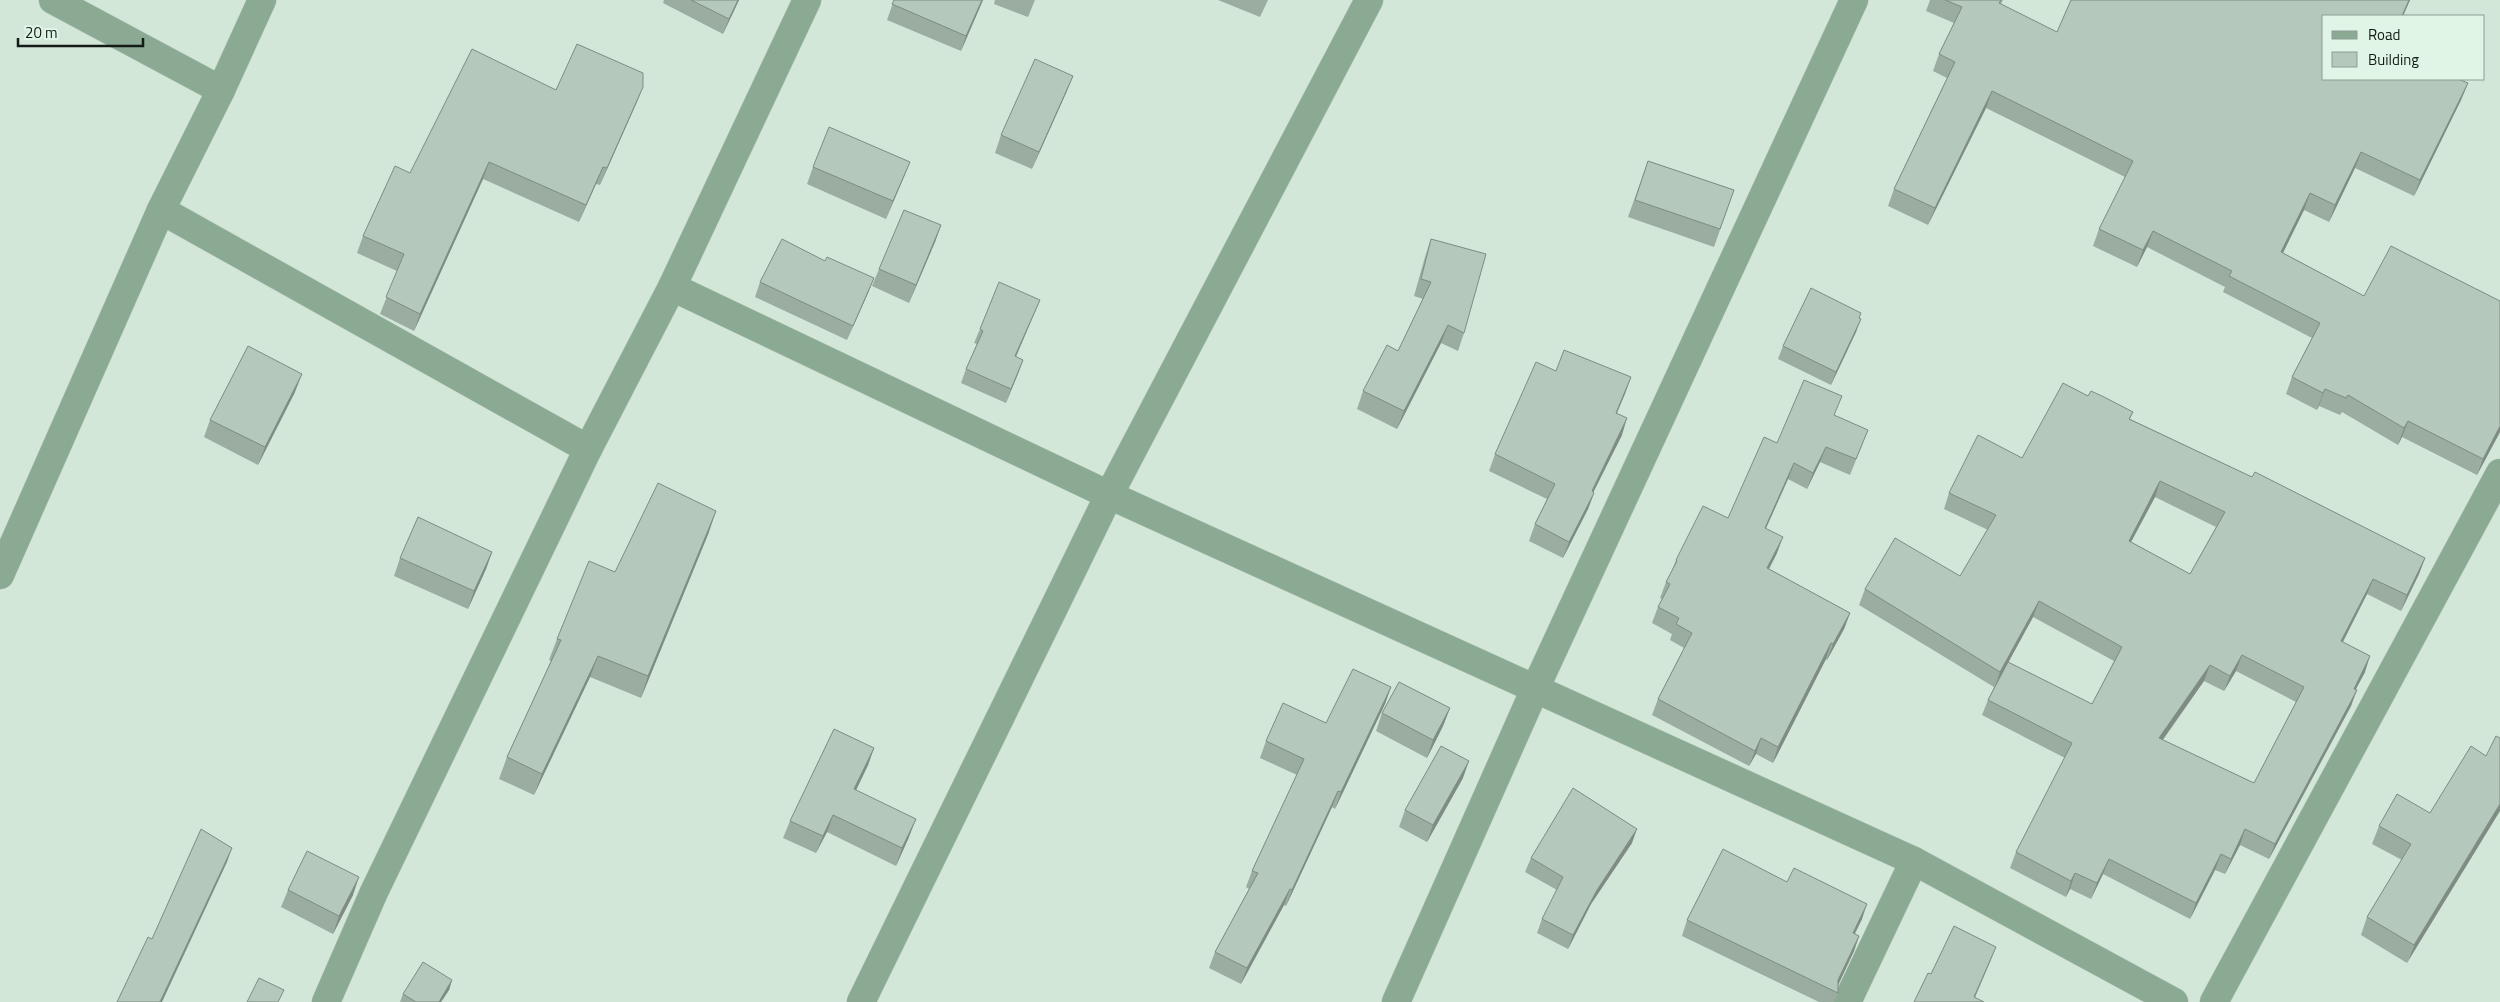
<svg xmlns="http://www.w3.org/2000/svg" width="2500" height="1002" font-family="'Titillium Web',sans-serif">
<style>
.lines{fill:none;stroke-linecap:round;stroke-linejoin:round}
.street-casing{stroke:#b1c2b6;stroke-width:29}
.street{stroke:#8aaa94;stroke-width:28}
.wall{fill:#9baca1;fill-rule:evenodd}
.shaded-wall{fill:#7e8c83}
.building{fill:#b4c8bb;stroke:#7e8c83;fill-rule:evenodd}
</style>
<rect width="100%" height="100%" fill="#d3e7d9"/>
<g class="lines">
<g class="street-casing">
<g id="street">
<polyline points="53,0 221,90"/>
<polyline points="161,210 588,449"/>
<polyline points="672,287 1109,495 1914,861 2174,1002"/>
<polyline points="0,575 161,210 221,90 262,0"/>
<polyline points="326,1002 374,892 588,449 672,287 807,0"/>
<polyline points="861,1002 1109,495 1369,0"/>
<polyline points="1396,1002 1535,689 1854,0"/>
<polyline points="1847,1002 1914,861"/>
<polyline points="2214,1002 2500,473"/>
</g>
</g>
<use href="#street" class="street"/>
</g>
<g class="wall">
<polygon points="664,0 739,0 723,34 663,3"/>
<polygon points="894,0 983,0 961,51 887,20"/>
<polygon points="995,0 1035,0 1028,17 994,4"/>
<polygon points="1218,0 1268,0 1260,17"/>
<polygon points="1930,0 2003,0 2001,4 2057,32 2071,0 2410,0 2403,16 2324,16 2324,79 2468,83 2461,100 2414,196 2355,168 2329,222 2304,210 2283,253 2364,296 2500,301 2500,432 2477,475 2402,437 2398,445 2342,412 2340,415 2319,406 2317,410 2286,394 2292,377 2312,338 2223,292 2225,287 2147,247 2137,267 2093,246 2099,229 2125,177 1986,108 1928,225 1888,206 1894,189 1947,78 1933,71 1939,54 1954,23 1926,11"/>
<polygon points="1073,76 1066,93 1032,169 995,153 1001,135"/>
<polygon points="643,87 636,104 600,185 596,184 579,222 483,179 414,331 380,314 397,271 357,253 363,236 410,173 556,90"/>
<polygon points="1648,161 1734,190 1714,247 1628,217"/>
<polygon points="910,162 903,179 886,219 807,184 813,167"/>
<polygon points="941,225 935,242 909,303 872,286 879,269"/>
<polygon points="1431,239 1464,333 1458,351 1441,343 1397,429 1357,409 1363,391 1398,351 1423,299 1414,296 1425,257"/>
<polygon points="825,261 874,278 868,293 847,340 755,297 760,282"/>
<polygon points="1040,300 1016,357 1023,360 1006,403 961,383 966,369 977,344 974,343 980,329"/>
<polygon points="1859,319 1856,332 1831,385 1778,359 1783,346"/>
<polygon points="1556,371 1631,377 1617,413 1622,435 1593,492 1594,493 1588,509 1563,558 1529,541 1535,524 1547,499 1489,471 1495,454"/>
<polygon points="295,392 258,465 204,437 210,420"/>
<path d="M2088,396L2133,412L2130,419L2252,477L2425,558L2419,574L2401,611L2367,594L2343,642L2365,672L2355,690L2351,706L2269,859L2240,845L2225,874L2215,870L2190,919L2103,874L2091,899L2070,889L2066,897L2010,868L2016,852L2065,758L1982,715L1988,700L1994,687L1859,605L1865,589L1960,576L1988,530L1944,509L1949,493L2022,458ZM2155,497L2216,527L2190,574L2131,542ZM2033,617L2114,661L2092,704L2008,662ZM2236,671L2296,702L2254,783L2163,740L2204,681L2224,691Z"/>
<polygon points="1835,416 1862,445 1850,475 1820,462 1807,489 1788,479 1766,528 1777,553 1769,569 1850,613 1844,629 1827,660 1826,659 1773,763 1756,754 1749,766 1652,715 1658,699 1684,648 1670,640 1672,634 1652,623 1658,607 1662,599 1660,598 1666,582 1671,573 1676,560 1728,518 1777,443"/>
<polygon points="709,532 641,698 590,677 534,795 499,779 507,757 551,661 549,660 557,639 615,572"/>
<polygon points="492,552 486,569 468,609 394,576 400,558"/>
<polygon points="1391,687 1385,704 1335,809 1332,807 1286,906 1284,905 1241,984 1209,968 1215,952 1249,889 1246,887 1252,871 1297,775 1260,758 1266,741 1326,723"/>
<polygon points="1450,708 1443,726 1427,758 1376,731 1382,713"/>
<polygon points="874,748 868,765 856,790 909,837 896,866 827,832 816,853 783,838 790,821"/>
<polygon points="2486,756 2407,963 2361,935 2367,917 2402,860 2372,844 2379,826 2430,813"/>
<polygon points="1463,778 1427,842 1399,827 1405,810"/>
<polygon points="1632,843 1591,904 1568,949 1537,933 1542,919 1557,890 1525,872 1531,858"/>
<polygon points="288,890 353,895 333,934 281,907"/>
<polygon points="1862,919 1855,934 1859,936 1854,951 1838,984 1838,993 1834,1002 1819,1002 1682,936 1687,920"/>
<polygon points="452,980 449,990 441,1002 400,1002 403,994"/>
</g>
<g class="shaded-wall">
<polygon points="738,0 739,0 723,34 729,19"/>
<polygon points="982,0 983,0 961,51 966,36"/>
<polygon points="2409,0 2410,0 2403,16 2402,16"/>
<polygon points="1073,76 1066,93 1032,169 1039,152"/>
<polygon points="2468,83 2461,100 2414,196 2420,180"/>
<polygon points="643,87 636,104 600,185 607,168"/>
<polygon points="1992,91 1986,108 1928,225 1935,208"/>
<polygon points="2361,152 2355,168 2329,222 2335,205"/>
<polygon points="489,162 483,179 414,331 420,314"/>
<polygon points="910,162 903,179 886,219 893,201"/>
<polygon points="603,167 596,184 579,222 586,205"/>
<polygon points="2310,193 2304,210 2275,269 2281,252"/>
<polygon points="941,225 935,242 909,303 916,285"/>
<polygon points="2153,231 2147,247 2137,267 2143,250"/>
<polygon points="874,278 868,293 847,340 853,326"/>
<polygon points="1040,300 1010,370 1015,356"/>
<polygon points="1861,319 1856,332 1831,385 1836,372"/>
<polygon points="1448,325 1441,343 1397,429 1404,411"/>
<polygon points="1023,360 1018,374 1006,403 1011,389"/>
<polygon points="302,374 295,392 258,465 265,447"/>
<polygon points="1631,377 1625,394 1610,429 1616,413"/>
<polygon points="2325,389 2319,406 2317,410 2323,393"/>
<polygon points="1627,418 1622,435 1586,507 1592,491"/>
<polygon points="2408,421 2402,437 2398,445 2404,428"/>
<polygon points="2500,426 2500,432 2477,475 2483,459"/>
<polygon points="1826,447 1820,462 1807,489 1813,473"/>
<polygon points="1794,463 1788,479 1759,544 1765,528"/>
<polygon points="2160,481 2155,497 2123,557 2129,541"/>
<polygon points="1594,493 1588,509 1563,558 1569,542"/>
<polygon points="716,511 709,532 641,698 648,676"/>
<polygon points="1783,537 1777,553 1761,584 1767,568"/>
<polygon points="492,552 486,569 468,609 474,591"/>
<polygon points="2425,558 2419,574 2401,611 2407,595"/>
<polygon points="2373,579 2367,594 2335,657 2341,641"/>
<polygon points="2039,601 2033,617 1995,687 2000,672"/>
<polygon points="1850,613 1844,629 1827,660 1833,644"/>
<polygon points="1831,643 1826,659 1773,763 1778,747"/>
<polygon points="2242,655 2236,671 2224,691 2230,676"/>
<polygon points="598,656 590,677 534,795 542,774"/>
<polygon points="2370,656 2365,672 2348,704 2354,689"/>
<polygon points="2210,665 2204,681 2153,753 2159,738"/>
<polygon points="1391,687 1385,704 1335,809 1341,792"/>
<polygon points="2357,690 2351,706 2269,859 2275,844"/>
<polygon points="1450,708 1443,726 1427,758 1433,740"/>
<polygon points="1761,738 1756,754 1749,766 1755,751"/>
<polygon points="874,748 868,765 848,807 854,789"/>
<polygon points="1469,761 1463,778 1427,842 1433,825"/>
<polygon points="1338,791 1332,807 1286,906 1292,890"/>
<polygon points="2500,804 2500,811 2407,963 2414,945"/>
<polygon points="833,815 827,832 816,853 823,836"/>
<polygon points="916,819 909,837 896,866 902,848"/>
<polygon points="1637,829 1632,843 1591,904 1568,949 1573,935 1597,890"/>
<polygon points="2245,829 2240,845 2225,874 2231,859"/>
<polygon points="232,848 227,862 162,1002 160,1002"/>
<polygon points="2221,854 2215,870 2190,919 2196,903"/>
<polygon points="2109,859 2103,874 2091,899 2097,883"/>
<polygon points="2075,873 2070,889 2066,897 2071,881"/>
<polygon points="359,877 353,895 333,934 339,916"/>
<polygon points="1290,889 1284,905 1241,984 1247,968"/>
<polygon points="1867,904 1862,919 1847,948 1853,933"/>
<polygon points="1859,936 1854,951 1835,992 1838,980"/>
<polygon points="1996,947 1990,962 1973,1002 1972,1002"/>
<polygon points="452,980 449,990 441,1002 439,1002"/>
</g>
<g class="building">
<polygon points="691,0 738,0 729,19"/>
<polygon points="894,0 982,0 966,36 892,4"/>
<polygon points="1945,0 2001,0 1999,3 2057,32 2071,0 2409,0 2402,16 2324,16 2324,79 2458,79 2468,83 2420,180 2361,152 2335,205 2310,193 2281,252 2364,296 2391,246 2500,301 2500,426 2483,459 2408,421 2404,428 2348,395 2346,398 2325,389 2323,393 2292,377 2320,323 2229,276 2232,271 2153,231 2143,250 2099,229 2133,161 1992,91 1935,208 1894,189 1955,62 1939,54 1962,7"/>
<polygon points="577,44 643,73 643,87 607,168 603,167 586,205 489,162 420,314 386,297 404,254 363,236 395,166 410,173 472,49 556,90"/>
<polygon points="1035,59 1073,76 1039,152 1001,135"/>
<polygon points="829,127 910,162 893,201 813,167"/>
<polygon points="1648,161 1734,190 1720,229 1635,200"/>
<polygon points="904,210 941,225 916,285 879,269"/>
<polygon points="782,239 825,261 827,257 874,278 853,326 760,282"/>
<polygon points="1431,239 1486,254 1464,333 1448,325 1404,411 1363,391 1387,345 1398,351 1431,282 1421,279"/>
<polygon points="999,282 1040,300 1015,356 1023,360 1011,389 966,369 983,331 980,329"/>
<polygon points="1811,288 1861,313 1859,318 1861,319 1836,372 1783,346"/>
<polygon points="248,346 302,374 265,447 210,420"/>
<polygon points="1564,350 1631,377 1616,413 1627,418 1592,491 1594,493 1569,542 1535,524 1555,484 1495,454 1536,362 1556,371"/>
<polygon points="1804,380 1842,396 1834,415 1868,430 1856,459 1826,447 1813,473 1794,463 1765,528 1783,537 1767,568 1850,613 1833,644 1831,643 1778,747 1761,738 1755,751 1658,699 1692,633 1676,624 1679,618 1658,607 1670,584 1666,582 1677,561 1676,560 1703,506 1728,518 1764,437 1777,443"/>
<path d="M2063,383L2088,396L2091,391L2104,397L2133,412L2129,419L2252,477L2255,472L2425,558L2407,595L2373,579L2341,641L2370,656L2354,689L2357,690L2275,844L2245,829L2231,859L2221,854L2196,903L2109,859L2097,883L2075,873L2071,881L2016,852L2072,743L1988,700L2008,662L2092,704L2122,647L2039,601L2000,672L1865,589L1895,538L1960,576L1996,515L1949,493L1978,435L2022,458ZM2160,481L2225,512L2190,574L2129,541ZM2242,655L2304,687L2254,783L2159,738L2210,665L2230,676Z"/>
<polygon points="658,483 716,511 648,676 598,656 542,774 507,757 561,640 557,639 589,561 615,572"/>
<polygon points="418,517 492,552 474,591 400,558"/>
<polygon points="1353,669 1391,687 1341,792 1338,791 1292,890 1290,889 1247,968 1215,952 1258,873 1252,871 1304,759 1266,741 1283,703 1326,723"/>
<polygon points="1399,682 1450,708 1433,740 1382,713"/>
<polygon points="834,729 874,748 854,789 916,819 902,848 833,815 823,836 790,821"/>
<polygon points="2496,736 2500,738 2500,804 2414,945 2367,917 2411,844 2379,826 2397,794 2430,813 2471,746 2486,756"/>
<polygon points="1441,746 1469,761 1433,825 1405,810"/>
<polygon points="1573,788 1637,829 1597,890 1573,935 1542,919 1563,877 1531,858"/>
<polygon points="201,829 232,848 160,1002 117,1002 148,937 152,939"/>
<polygon points="1723,849 1787,882 1794,868 1867,904 1853,933 1859,936 1838,980 1838,993 1687,920"/>
<polygon points="307,851 359,877 339,916 288,890"/>
<polygon points="1954,926 1996,947 1974,997 1984,1002 1914,1002 1928,973 1931,974"/>
<polygon points="423,962 452,980 439,1002 416,1002 403,994"/>
<polygon points="259,978 284,990 278,1002 247,1002"/>
</g>
<rect x="2322" y="15" width="162" height="65" fill="#e0f5e6" stroke="#8e9e93"/>
<rect x="2332" y="31" width="25" height="8" fill="#8aaa94" stroke="#8e9e93"/>
<text x="2368" y="40" font-size="15" fill="#141b16">Road</text>
<rect x="2332" y="52" width="25" height="15" fill="#b4c8bb" stroke="#8e9e93"/>
<text x="2368" y="65" font-size="15" fill="#141b16">Building</text>
<path d="M18 38v8h125v-8" fill="none" stroke="#141b16" stroke-width="2.5"/>
<text x="25" y="38" font-size="15" fill="#141b16" stroke="#e0f5e6" stroke-width="4" paint-order="stroke">20 m</text>
</svg>
